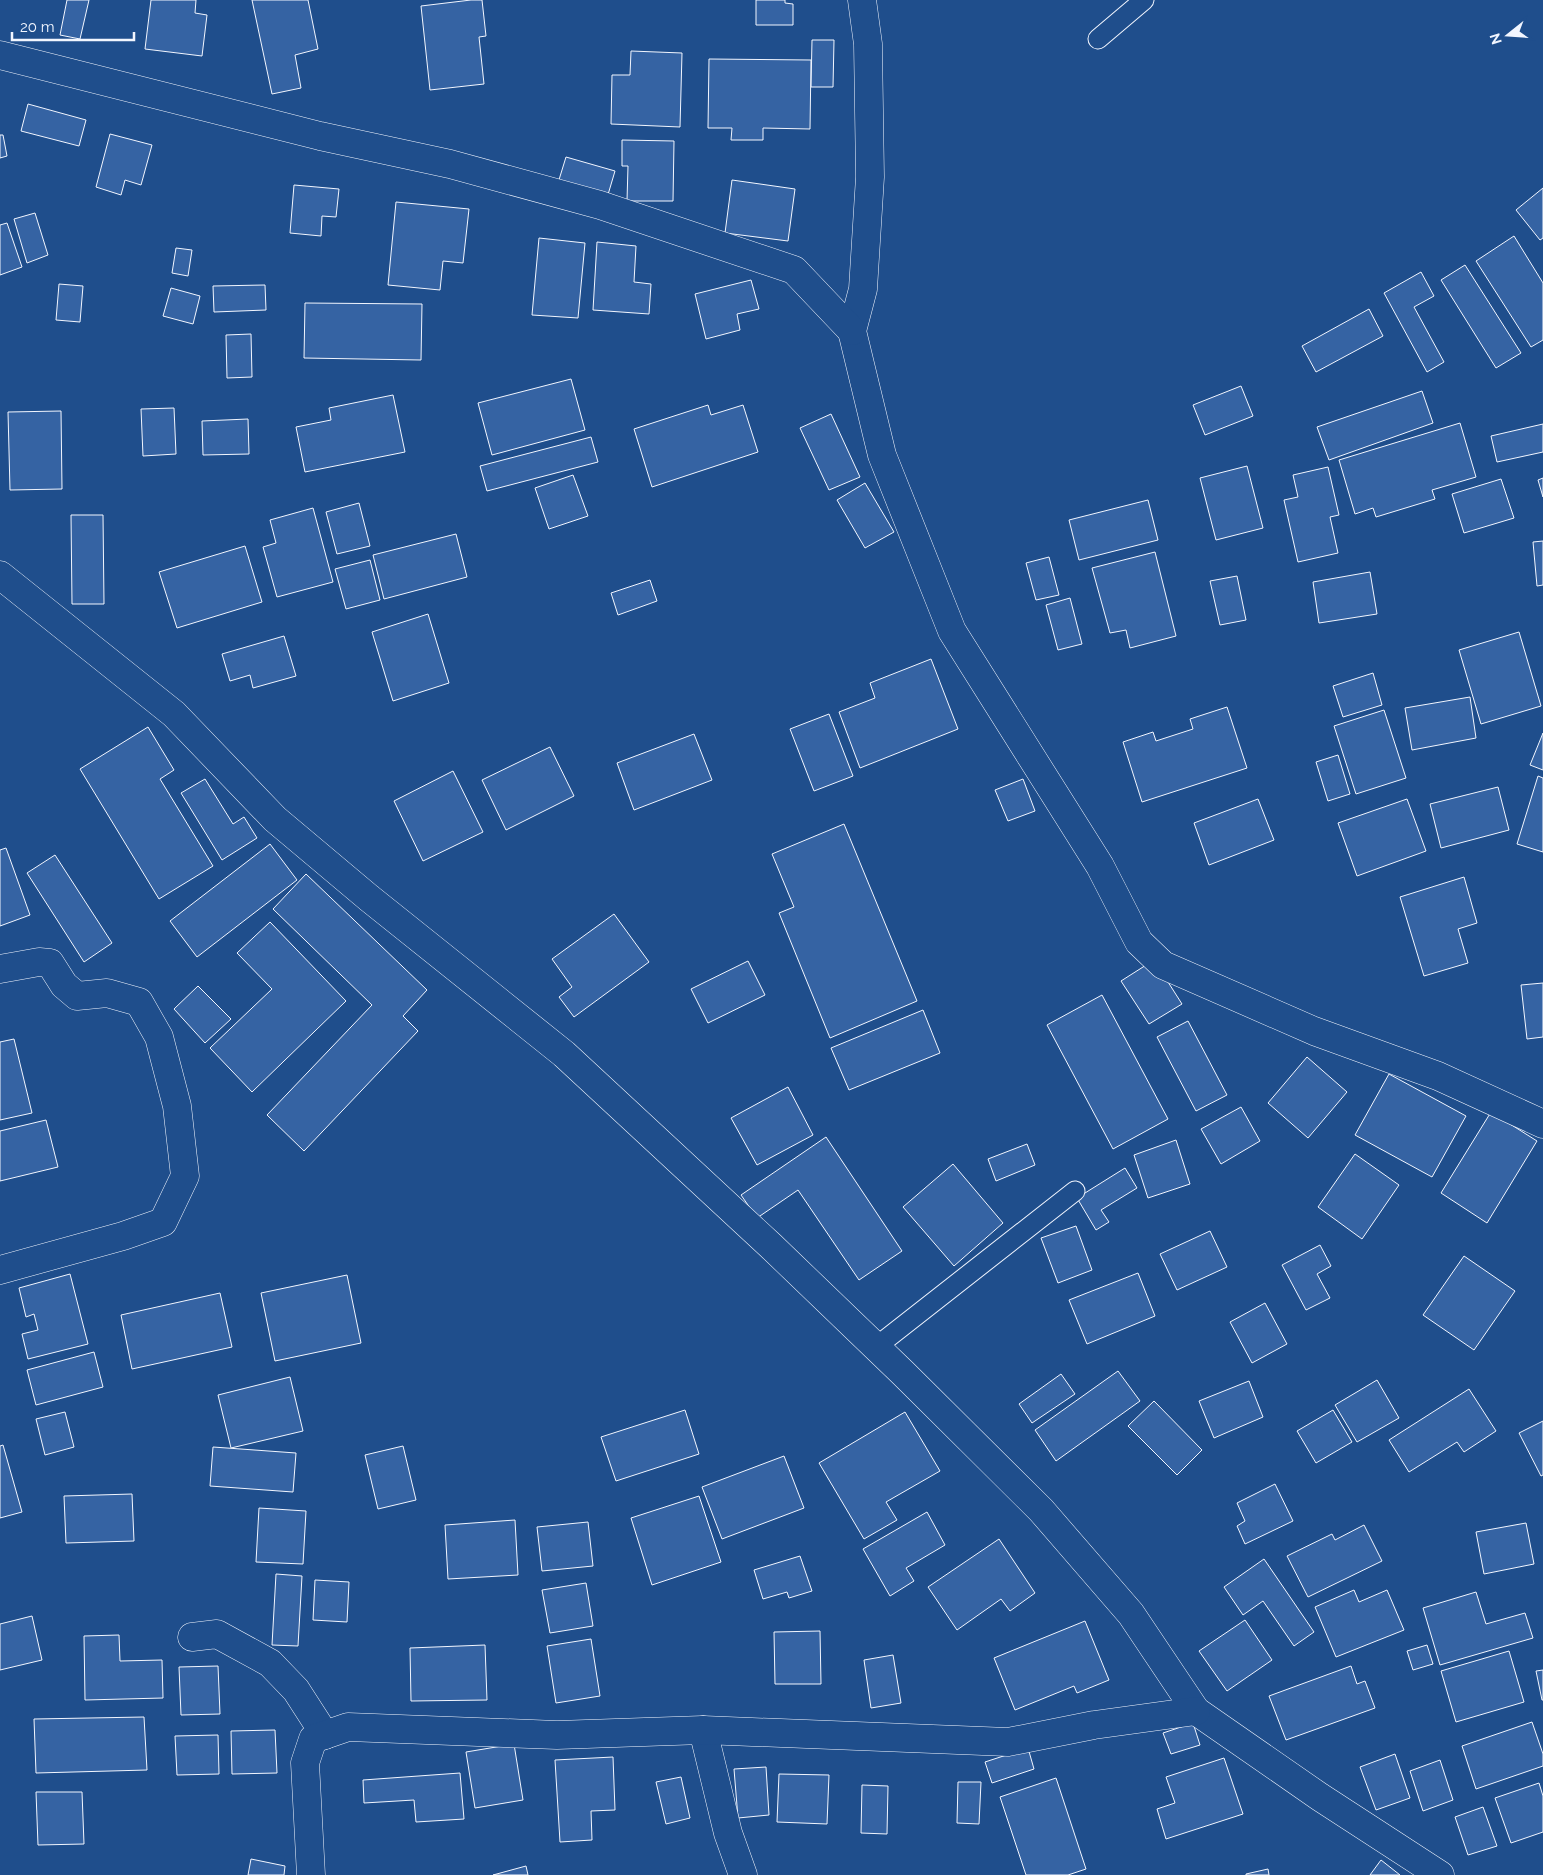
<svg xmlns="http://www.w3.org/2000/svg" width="1543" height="1875" font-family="Raleway,sans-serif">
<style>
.building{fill:#3563a3;stroke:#f2f6ff}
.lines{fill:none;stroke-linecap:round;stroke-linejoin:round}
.service-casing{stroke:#f2f6ff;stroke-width:21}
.minor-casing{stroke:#f2f6ff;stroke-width:29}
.service{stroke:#1f4e8c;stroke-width:19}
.minor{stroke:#1f4e8c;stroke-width:28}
</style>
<rect width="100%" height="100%" fill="#1f4e8c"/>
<g class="building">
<polygon points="67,0 89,0 80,39 60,35"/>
<polygon points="151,0 196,0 195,13 207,15 202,56 145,49"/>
<polygon points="252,0 308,0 318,49 295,55 301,88 272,94"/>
<polygon points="471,0 482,0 486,36 479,37 484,84 430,90 421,6"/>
<polygon points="756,0 785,0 785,3 793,4 793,25 756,25"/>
<polygon points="812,40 834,40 833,87 811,87"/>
<polygon points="631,51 682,53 680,127 611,124 612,75 630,75"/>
<polygon points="709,59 811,60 810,129 763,128 763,140 731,140 732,128 708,128"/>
<polygon points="28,104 86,120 79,146 21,131"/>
<polygon points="110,134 152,145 141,185 125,180 121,195 96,187"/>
<polygon points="0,135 3,135 7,156 0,158"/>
<polygon points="622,140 674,141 673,201 627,201 628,166 622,166"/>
<polygon points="566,157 615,171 607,198 558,183"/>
<polygon points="732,180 795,189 788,241 725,233"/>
<polygon points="294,185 339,189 336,217 322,216 321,236 290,233"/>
<polygon points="1543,188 1543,238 1540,240 1516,210"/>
<polygon points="396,202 469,209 463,263 443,261 440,290 388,285"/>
<polygon points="35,213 48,255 27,263 14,219"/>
<polygon points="7,223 22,267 0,275 0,225"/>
<polygon points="1514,236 1543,283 1543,340 1531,347 1476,261"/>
<polygon points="539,238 585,243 578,318 532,315"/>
<polygon points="597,242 636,246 634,282 651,284 649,314 593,310"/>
<polygon points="176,248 192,250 188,276 172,273"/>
<polygon points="1465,265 1521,353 1496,368 1441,280"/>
<polygon points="1421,272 1434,296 1414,307 1444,362 1427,372 1384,293"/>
<polygon points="751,280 759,309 737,314 740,330 706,339 695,294"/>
<polygon points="59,284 83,286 80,322 56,320"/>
<polygon points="265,285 266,310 214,312 213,286"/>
<polygon points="171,288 200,296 193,324 163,316"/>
<polygon points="305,303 422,304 421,360 304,358"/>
<polygon points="1369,309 1383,336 1316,372 1302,346"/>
<polygon points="251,334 252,377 227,378 226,335"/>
<polygon points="571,379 585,430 492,455 478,403"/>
<polygon points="1241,386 1253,416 1205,435 1193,405"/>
<polygon points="1422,391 1433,423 1329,460 1317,427"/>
<polygon points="393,395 405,452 305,472 296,427 331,420 329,408"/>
<polygon points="708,405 711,415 743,405 758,452 652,487 634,429"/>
<polygon points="174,408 176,454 143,456 141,409"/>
<polygon points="61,411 62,489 10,490 8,412"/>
<polygon points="831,414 860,477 829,490 800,428"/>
<polygon points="248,419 249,454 203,455 202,421"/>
<polygon points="1460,423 1476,477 1432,490 1435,499 1376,517 1373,508 1355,514 1339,460"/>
<polygon points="1543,424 1543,452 1497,462 1491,436"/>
<polygon points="591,437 598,462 487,491 480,466"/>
<polygon points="1247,466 1263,528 1216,540 1200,478"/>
<polygon points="1328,467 1339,515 1330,517 1338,553 1298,562 1284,500 1298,497 1293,475"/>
<polygon points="573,475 588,516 549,529 535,488"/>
<polygon points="1543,478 1543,497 1538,480"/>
<polygon points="1501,479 1514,518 1464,533 1452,494"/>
<polygon points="865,483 894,532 865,548 837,500"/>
<polygon points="1148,500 1158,540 1079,560 1069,520"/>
<polygon points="359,503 370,546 337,554 326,512"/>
<polygon points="313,508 333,582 277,597 263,547 276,543 270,520"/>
<polygon points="71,515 103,515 104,604 72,604"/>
<polygon points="456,534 467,577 384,599 373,555"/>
<polygon points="1543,541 1543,585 1537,586 1533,542"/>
<polygon points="245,546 262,602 177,628 159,572"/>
<polygon points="1155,552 1176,636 1130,648 1126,630 1110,633 1092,568"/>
<polygon points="1049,557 1059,595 1036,600 1026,563"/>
<polygon points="370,560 380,600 346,609 335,569"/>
<polygon points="1370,572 1377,614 1319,623 1313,582"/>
<polygon points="1237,576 1246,620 1220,625 1210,581"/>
<polygon points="650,580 657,601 618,615 611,593"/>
<polygon points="1070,598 1082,644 1058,650 1046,605"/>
<polygon points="428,614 449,683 393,701 372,632"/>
<polygon points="1519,632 1541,706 1481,724 1459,650"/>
<polygon points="284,636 296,676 253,688 250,675 230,681 222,654"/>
<polygon points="931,659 958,729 860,768 839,712 875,698 870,683"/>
<polygon points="1373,673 1382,705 1343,717 1333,686"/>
<polygon points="1470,697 1476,738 1412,750 1405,708"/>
<polygon points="1227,707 1247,768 1142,802 1123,742 1153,732 1156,741 1193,729 1190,719"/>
<polygon points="1384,710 1406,778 1356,794 1334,726"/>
<polygon points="829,714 853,776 814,791 790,729"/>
<polygon points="148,727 174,770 160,779 213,866 159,899 80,769"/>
<polygon points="1543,733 1543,770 1530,765"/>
<polygon points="694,734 712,780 634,810 617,763"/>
<polygon points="550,747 574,796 506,830 482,780"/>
<polygon points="1338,755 1350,794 1328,801 1316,762"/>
<polygon points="453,771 483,832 423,861 394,801"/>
<polygon points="1538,776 1543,778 1543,852 1517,844"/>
<polygon points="205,779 233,824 244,817 257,838 222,860 181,793"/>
<polygon points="1023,779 1035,811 1008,821 995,790"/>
<polygon points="1498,787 1509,830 1441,848 1430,804"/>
<polygon points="1258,799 1274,840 1209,865 1194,823"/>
<polygon points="1407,799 1426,851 1357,876 1338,823"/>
<polygon points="844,824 917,1001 830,1038 779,913 794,907 772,854"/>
<polygon points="270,844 297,880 197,957 170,921"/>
<polygon points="6,848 30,915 0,926 0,850"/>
<polygon points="55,855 112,943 84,962 27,873"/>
<polygon points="306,874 427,990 403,1016 418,1031 304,1151 267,1115 372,1005 273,909"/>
<polygon points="1464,877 1477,923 1458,929 1468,963 1424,976 1400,897"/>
<polygon points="614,914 649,962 574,1017 559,997 572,987 552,959"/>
<polygon points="270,922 346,1001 252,1092 210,1048 272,989 237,953"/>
<polygon points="1154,960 1182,1004 1149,1024 1121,981"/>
<polygon points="748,961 765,995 708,1023 691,989"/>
<polygon points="1543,983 1543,1037 1527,1039 1521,985"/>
<polygon points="198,986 231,1019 205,1043 174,1009"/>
<polygon points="1102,995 1168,1119 1113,1149 1047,1025"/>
<polygon points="923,1010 940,1053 849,1090 831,1048"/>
<polygon points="1188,1021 1227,1095 1196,1111 1157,1037"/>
<polygon points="14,1039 32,1113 0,1120 0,1042"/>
<polygon points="1307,1057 1347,1092 1308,1138 1268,1103"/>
<polygon points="1389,1074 1466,1116 1432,1177 1355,1135"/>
<polygon points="788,1087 813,1135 757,1165 731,1118"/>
<polygon points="1241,1107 1260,1141 1221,1164 1201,1129"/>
<polygon points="1491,1112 1537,1141 1487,1223 1441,1193"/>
<polygon points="46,1120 58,1167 0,1181 0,1131"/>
<polygon points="826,1137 902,1251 859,1280 798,1190 757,1218 741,1195"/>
<polygon points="1176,1140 1190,1184 1148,1198 1134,1155"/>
<polygon points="1027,1144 1035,1165 996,1181 988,1159"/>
<polygon points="1355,1154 1399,1185 1362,1239 1318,1207"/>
<polygon points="953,1164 1003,1223 954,1266 903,1207"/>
<polygon points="1125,1168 1137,1188 1101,1210 1109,1222 1096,1230 1077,1198"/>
<polygon points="1076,1226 1092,1270 1058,1283 1041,1238"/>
<polygon points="1210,1231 1227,1267 1177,1290 1160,1254"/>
<polygon points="1320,1245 1331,1266 1317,1274 1330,1298 1306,1310 1282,1265"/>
<polygon points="1464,1256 1515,1291 1474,1350 1423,1315"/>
<polygon points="1138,1273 1155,1316 1087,1344 1069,1300"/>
<polygon points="70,1274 88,1344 28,1359 22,1334 38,1330 34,1314 26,1317 19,1288"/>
<polygon points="347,1275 361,1343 275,1361 261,1293"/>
<polygon points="220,1293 232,1347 132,1369 121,1315"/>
<polygon points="1265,1303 1287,1344 1252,1363 1230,1322"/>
<polygon points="94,1352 103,1387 36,1405 27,1370"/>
<polygon points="1118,1371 1140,1401 1056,1461 1035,1430"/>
<polygon points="1061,1374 1075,1394 1032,1423 1019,1404"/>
<polygon points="290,1377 303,1431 231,1448 218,1395"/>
<polygon points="1377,1380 1399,1418 1357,1442 1335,1405"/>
<polygon points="1249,1381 1263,1417 1214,1438 1199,1401"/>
<polygon points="1469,1389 1496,1431 1464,1452 1457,1442 1409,1472 1389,1440"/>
<polygon points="1154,1401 1202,1450 1177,1475 1128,1426"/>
<polygon points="685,1410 699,1454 616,1481 601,1437"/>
<polygon points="1333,1410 1352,1442 1316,1463 1297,1431"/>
<polygon points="65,1412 74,1447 45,1455 36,1419"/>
<polygon points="905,1412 940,1471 886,1502 897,1520 864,1539 819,1463"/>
<polygon points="1543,1421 1543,1475 1541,1476 1519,1433"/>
<polygon points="3,1445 22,1512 0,1518 0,1446"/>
<polygon points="403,1446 416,1500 378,1509 365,1455"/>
<polygon points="213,1447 296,1453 293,1492 210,1486"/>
<polygon points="784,1456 804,1508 722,1539 702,1487"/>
<polygon points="1275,1484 1293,1521 1245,1544 1237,1526 1245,1521 1237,1503"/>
<polygon points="132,1494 134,1541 66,1543 64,1496"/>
<polygon points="699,1496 721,1562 652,1585 631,1518"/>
<polygon points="259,1508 306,1511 303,1564 256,1562"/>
<polygon points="927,1512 945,1545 906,1568 914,1581 890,1596 863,1549"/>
<polygon points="515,1520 518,1575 448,1579 445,1525"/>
<polygon points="588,1522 593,1566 542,1571 537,1527"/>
<polygon points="1526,1523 1534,1564 1484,1574 1476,1532"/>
<polygon points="1364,1525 1382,1561 1308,1597 1287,1556 1332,1534 1335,1540"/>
<polygon points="999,1539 1035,1593 1010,1611 1001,1599 957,1630 928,1587"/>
<polygon points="800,1556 812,1591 789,1598 787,1592 763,1599 754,1570"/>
<polygon points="1264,1559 1314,1632 1294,1646 1263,1601 1243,1615 1224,1587"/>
<polygon points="276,1574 302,1576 298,1646 272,1645"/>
<polygon points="315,1580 349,1582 347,1622 313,1620"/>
<polygon points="586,1583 593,1626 550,1633 542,1590"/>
<polygon points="1354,1590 1359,1602 1387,1590 1404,1630 1336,1657 1315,1607"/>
<polygon points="1476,1592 1486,1624 1525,1613 1533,1638 1440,1665 1423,1608"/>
<polygon points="32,1616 42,1660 0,1670 0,1624"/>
<polygon points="1245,1620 1272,1660 1227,1691 1199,1651"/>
<polygon points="1085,1621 1109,1680 1077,1693 1074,1686 1015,1710 994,1658"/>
<polygon points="820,1631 821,1684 775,1684 774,1632"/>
<polygon points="119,1635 120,1661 162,1660 163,1698 85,1700 84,1636"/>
<polygon points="591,1639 600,1696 556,1703 547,1646"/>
<polygon points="485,1645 487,1700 411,1701 410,1648"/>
<polygon points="1427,1645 1433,1664 1413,1670 1407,1651"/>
<polygon points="1509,1651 1524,1702 1456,1722 1441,1671"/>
<polygon points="893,1655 901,1703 871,1708 864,1660"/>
<polygon points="218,1666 220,1714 181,1715 179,1667"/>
<polygon points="1351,1666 1357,1684 1365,1681 1375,1708 1286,1740 1269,1696"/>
<polygon points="1543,1670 1543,1700 1542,1700 1536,1671"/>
<polygon points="144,1717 147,1770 36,1773 34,1719"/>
<polygon points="1532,1722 1543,1754 1543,1766 1476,1789 1462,1746"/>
<polygon points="1193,1723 1200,1745 1171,1754 1163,1733"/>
<polygon points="275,1730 277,1773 232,1774 231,1731"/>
<polygon points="218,1735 219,1774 177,1775 175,1736"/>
<polygon points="514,1744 523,1800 475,1808 466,1752"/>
<polygon points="1028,1748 1034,1769 992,1783 985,1762"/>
<polygon points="1395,1754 1410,1798 1376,1810 1360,1767"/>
<polygon points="613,1757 615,1810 591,1811 592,1840 560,1842 555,1760"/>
<polygon points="1224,1758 1243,1814 1166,1839 1157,1809 1175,1803 1166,1777"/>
<polygon points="1440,1760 1453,1800 1423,1811 1410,1771"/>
<polygon points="766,1767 769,1815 738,1818 734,1769"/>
<polygon points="460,1773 464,1819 416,1822 414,1800 364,1803 363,1780"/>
<polygon points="779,1774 829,1775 827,1824 777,1822"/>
<polygon points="681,1777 690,1818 666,1824 656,1782"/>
<polygon points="1056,1778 1086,1869 1068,1875 1026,1875 1000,1797"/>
<polygon points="958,1782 981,1782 979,1824 957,1823"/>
<polygon points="1539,1783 1543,1796 1543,1832 1511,1843 1495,1798"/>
<polygon points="862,1785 888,1786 887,1834 861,1833"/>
<polygon points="36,1792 82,1792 84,1844 38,1845"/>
<polygon points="1483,1807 1497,1846 1468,1855 1455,1817"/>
<polygon points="251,1859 285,1866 284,1875 248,1875"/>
<polygon points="1381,1860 1400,1875 1370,1875"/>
<polygon points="526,1866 528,1875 493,1875"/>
<polygon points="1268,1869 1269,1875 1246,1875 1246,1874"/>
</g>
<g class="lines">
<g class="service-casing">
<g id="service">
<polyline points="1098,39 1144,0"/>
<polyline points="876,1347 1075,1191"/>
</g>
</g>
<g class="minor-casing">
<g id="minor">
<polyline points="862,0 868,44 870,177 863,289 852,331 882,455 952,631 1100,866 1139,942 1163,965 1314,1031 1438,1076 1543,1124"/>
<polyline points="0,55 320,136 450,164 600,205 794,270 852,331"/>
<polyline points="0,575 174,714 275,819 369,898 564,1054 771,1246 903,1373 1041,1510 1131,1614 1196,1711 1320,1797 1440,1875"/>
<polyline points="0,969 39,962 50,963 64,985 77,996 107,993 139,1002 159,1037 177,1106 185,1176 163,1222 123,1236 0,1270"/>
<polyline points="192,1637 217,1634 270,1663 296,1690 325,1735"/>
<polyline points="703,1730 728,1833 743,1875"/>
<polyline points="311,1875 305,1763 313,1739 348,1727 557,1735 703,1730 1008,1742 1094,1725 1196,1711"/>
</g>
</g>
<use href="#service" class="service"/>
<use href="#minor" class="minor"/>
</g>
<g transform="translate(1508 35) rotate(253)" stroke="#1f4e8c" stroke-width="4" paint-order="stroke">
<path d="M0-4L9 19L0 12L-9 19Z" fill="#f2f6ff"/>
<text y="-8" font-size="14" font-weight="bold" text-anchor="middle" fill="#f2f6ff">N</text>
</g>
<path d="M12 32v8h122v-8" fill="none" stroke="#f2f6ff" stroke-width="2.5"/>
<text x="20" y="32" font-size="15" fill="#f2f6ff" stroke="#1f4e8c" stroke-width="4" paint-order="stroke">20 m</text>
</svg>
